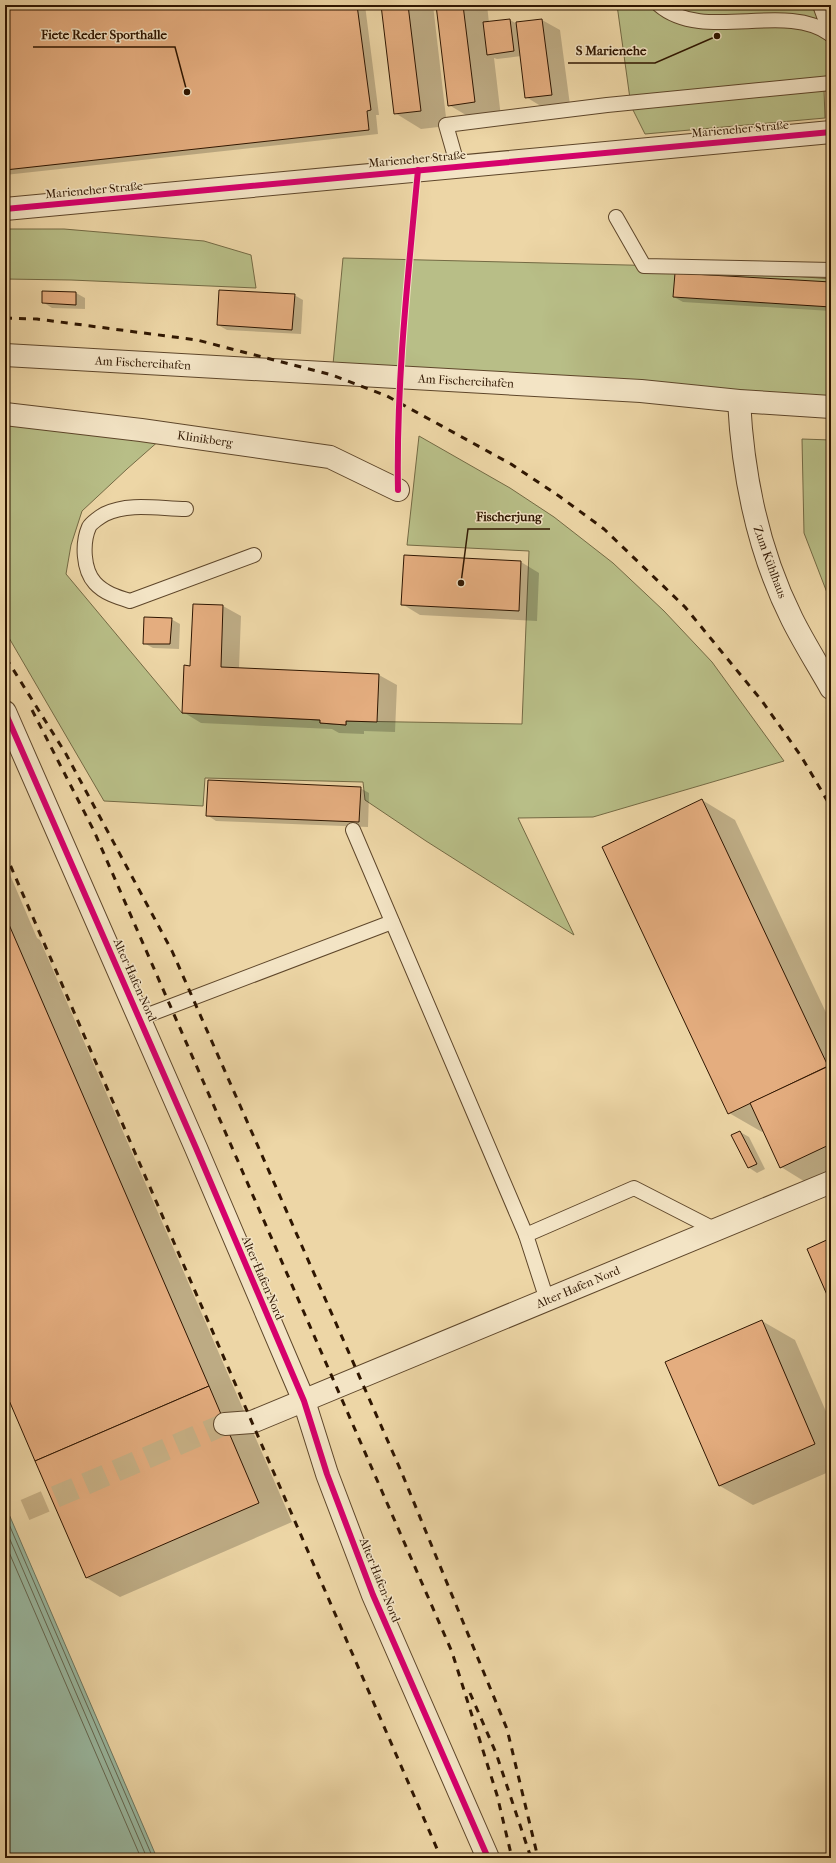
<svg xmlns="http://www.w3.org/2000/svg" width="836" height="1863" font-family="'IM FELL French Canon',serif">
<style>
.green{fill:#b8be87;stroke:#746a44}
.water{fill:#9abaa3;stroke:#6f7862}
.shadow{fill:#0003}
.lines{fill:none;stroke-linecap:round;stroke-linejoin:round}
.shore{stroke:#646852;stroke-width:1}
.building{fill:#e4ad7f;stroke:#2f1601}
.minor-tunnel{stroke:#c7b085;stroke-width:22;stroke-dasharray:22 11;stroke-linecap:butt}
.service-casing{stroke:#5e462a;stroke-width:16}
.minor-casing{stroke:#5e462a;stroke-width:24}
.tertiary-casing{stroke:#5e462a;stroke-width:24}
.service{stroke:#f3e4c5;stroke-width:14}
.minor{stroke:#f3e4c5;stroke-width:22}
.tertiary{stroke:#f3e4c5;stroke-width:22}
.rail{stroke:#2f1601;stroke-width:3;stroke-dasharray:7 7;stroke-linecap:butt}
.cycleway-casing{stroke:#f3e4c5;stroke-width:8}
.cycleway{stroke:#d6006c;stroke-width:6}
.labels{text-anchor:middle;stroke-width:3;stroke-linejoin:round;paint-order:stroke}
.street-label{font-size:12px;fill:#2f1601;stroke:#f3e4c5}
.leader{fill:none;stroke:#2f1601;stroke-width:1.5}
.callout-dot{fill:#2f1601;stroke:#f3e4c5;stroke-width:1.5}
.callout-label{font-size:13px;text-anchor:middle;font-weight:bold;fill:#2f1601;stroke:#f3e4c5;stroke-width:3;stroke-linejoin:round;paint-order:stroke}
</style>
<rect width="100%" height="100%" fill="#edd6a6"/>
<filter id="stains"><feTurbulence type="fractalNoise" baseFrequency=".005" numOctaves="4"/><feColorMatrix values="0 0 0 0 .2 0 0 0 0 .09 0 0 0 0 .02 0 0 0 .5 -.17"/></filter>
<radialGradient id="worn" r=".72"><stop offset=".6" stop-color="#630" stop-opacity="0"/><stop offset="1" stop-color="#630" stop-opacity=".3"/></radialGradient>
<g class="green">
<polygon points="617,5 831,5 831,89 824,90 825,118 645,134 631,106"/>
<polygon points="5,229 64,229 204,241 251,255 256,288 71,280 5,279"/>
<polygon points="343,258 667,266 831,279 831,407 332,375"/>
<polygon points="5,420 161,439 127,469 82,511 71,545 66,574 182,713 320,720 320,723 346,725 346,721 522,724 529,551 407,545 419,436 510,488 554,517 613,563 664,611 712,662 784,761 593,817 518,818 574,935 426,841 365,800 363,782 205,778 203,806 104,801 5,631"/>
<polygon points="802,439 831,440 831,603 804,533"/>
</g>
<polygon class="water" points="5,1505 157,1858 5,1858"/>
<g class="shadow">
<polygon points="5,5 365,5 379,115 376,115 378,134 5,175"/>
<polygon points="382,5 433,5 447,126 421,129 395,113"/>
<polygon points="437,5 487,5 489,23 510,20 517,24 542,20 560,30 570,105 544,108 526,97 521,56 497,59 494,58 501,117 476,121 449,105"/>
<polygon points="831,283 831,311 683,302 674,297"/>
<polygon points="43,292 76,293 85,298 85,309 52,308 43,302"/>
<polygon points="294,295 303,300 301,334 227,330 218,325"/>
<polygon points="521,562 539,573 537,621 420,615 402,604"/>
<polygon points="194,605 223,606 241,616 239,668 379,675 397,685 395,732 364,731 364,734 339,733 332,729 201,723 183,712 191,667"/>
<polygon points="171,619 180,624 179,649 153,648 144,643"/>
<polygon points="360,788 369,793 368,827 216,821 207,815"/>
<polygon points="702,800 735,820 831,1023 831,1171 807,1183 781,1167 764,1131 762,1132 729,1113"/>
<polygon points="5,863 37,938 40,940 292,1522 120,1597 87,1578 5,1387"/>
<polygon points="740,1132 749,1137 765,1169 757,1173 748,1167"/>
<polygon points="762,1321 795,1340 831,1423 831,1471 753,1505 720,1486"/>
</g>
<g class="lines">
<g class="shore">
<polyline points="5,1515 153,1858"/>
<polyline points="5,1528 147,1858"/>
<polyline points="5,1543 141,1858"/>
</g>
</g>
<g class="building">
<polygon points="5,5 357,5 371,110 367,111 369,130 5,170"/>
<polygon points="381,5 408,5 421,111 394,114"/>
<polygon points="436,5 463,5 475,102 448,106"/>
<polygon points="510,19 514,51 487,55 483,22"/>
<polygon points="542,19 552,95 525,98 516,22"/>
<polygon points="675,273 831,282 831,307 673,297"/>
<polygon points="219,290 295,294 292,330 217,325"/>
<polygon points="42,291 76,292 76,305 42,303"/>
<polygon points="404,555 521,561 519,611 401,605"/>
<polygon points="193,604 223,605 221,667 379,674 377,722 346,721 346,725 320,723 320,720 182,713 184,665 190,666"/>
<polygon points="144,617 172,618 170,644 143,644"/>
<polygon points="208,780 361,787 359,822 206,816"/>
<polygon points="702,799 828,1066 728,1114 602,847"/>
<polygon points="7,920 209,1386 35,1461 5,1391 5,921"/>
<polygon points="831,1065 831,1144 780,1168 750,1103"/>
<polygon points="740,1131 757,1164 748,1168 731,1135"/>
<polygon points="831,1238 831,1304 807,1249"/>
<polygon points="762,1320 815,1444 719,1486 665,1362"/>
<polygon points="209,1386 259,1503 86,1578 35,1461"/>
</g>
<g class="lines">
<polyline class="minor-tunnel" points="25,1510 225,1424"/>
<g class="service-casing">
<g id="service">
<path d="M659,5C703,43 785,1 830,34"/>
<polyline points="820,5 831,35"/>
<polyline points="458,167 446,125 607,105 831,83"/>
<polyline points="616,217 644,266 831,270"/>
<path d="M186,509C161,509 129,502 105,514C101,516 91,523 89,527C82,543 83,570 95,583C104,593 117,597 130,601L254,555"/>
<polyline points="353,830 526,1235"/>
<polyline points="140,1018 392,922"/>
<polyline points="547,1300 526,1235 634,1188 716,1230"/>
</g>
</g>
<g class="minor-casing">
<g id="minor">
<polyline points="5,209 831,132"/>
<path d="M739,401C743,477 758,551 792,619C804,643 818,665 831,688"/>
<polyline points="5,414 141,430 330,457 398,490"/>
<polyline points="5,712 196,1148 304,1401 327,1474 373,1595 488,1858"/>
<polyline points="225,1424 252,1422 831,1182"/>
</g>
</g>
<g class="tertiary-casing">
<polyline id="tertiary" points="5,355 641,391 739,401 831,407"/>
</g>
<use href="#service" class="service"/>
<use href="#minor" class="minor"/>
<use href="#tertiary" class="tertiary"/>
<g class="rail">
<polyline points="5,318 37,319 197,340 332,375 387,396 511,464 559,496 604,529 685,607 762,701 801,756 831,807"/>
<polyline points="6,658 66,754 172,951 401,1471 507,1729 538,1858"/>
<polyline points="32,710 94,831 452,1652 497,1795 512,1858"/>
<polyline points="5,853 441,1858"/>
<polyline points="470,1693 496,1753 531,1858"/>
</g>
<g class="cycleway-casing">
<g id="cycleway">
<polyline points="5,209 831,132"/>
<path d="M398,490C396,383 408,276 418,170"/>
<polyline points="5,712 196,1148 304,1401 327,1474 373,1595 488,1858"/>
</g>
</g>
<use href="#cycleway" class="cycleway"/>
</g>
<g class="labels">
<g class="street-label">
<text transform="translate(740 129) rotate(-5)" y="4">Marieneher Straße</text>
<text transform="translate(417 159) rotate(-5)" y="4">Marieneher Straße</text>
<text transform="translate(94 190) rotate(-5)" y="4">Marieneher Straße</text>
<text transform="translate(143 363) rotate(3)" y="4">Am Fischereihafen</text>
<text transform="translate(466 381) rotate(3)" y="4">Am Fischereihafen</text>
<text transform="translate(205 439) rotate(8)" y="4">Klinikberg</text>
<text transform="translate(770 562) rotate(70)" y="4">Zum Kühlhaus</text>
<text transform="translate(135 980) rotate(66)" y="4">Alter Hafen Nord</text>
<text transform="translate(263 1278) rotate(67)" y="4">Alter Hafen Nord</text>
<text transform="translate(578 1287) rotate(-23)" y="4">Alter Hafen Nord</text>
<text transform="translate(380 1580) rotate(68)" y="4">Alter Hafen Nord</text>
</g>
</g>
<path class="leader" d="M187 92L175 47H33M717 36L655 63H568M461 583L468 529H550"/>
<g class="callout-dot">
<circle cx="187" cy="92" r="4"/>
<circle cx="717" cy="36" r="4"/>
<circle cx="461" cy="583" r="4"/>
</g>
<g class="callout-label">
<text x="104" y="39">Fiete Reder Sporthalle</text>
<text x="611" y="55">S Marienehe</text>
<text x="509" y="521">Fischerjung</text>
</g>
<rect width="836" height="1863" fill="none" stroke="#edd6a6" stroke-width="20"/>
<rect x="6" y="6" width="824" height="1851" fill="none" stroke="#2f1601" stroke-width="2"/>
<rect x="10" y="10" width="816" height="1843" fill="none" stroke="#2f1601"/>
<rect width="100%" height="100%" filter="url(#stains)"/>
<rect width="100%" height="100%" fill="url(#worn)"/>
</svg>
